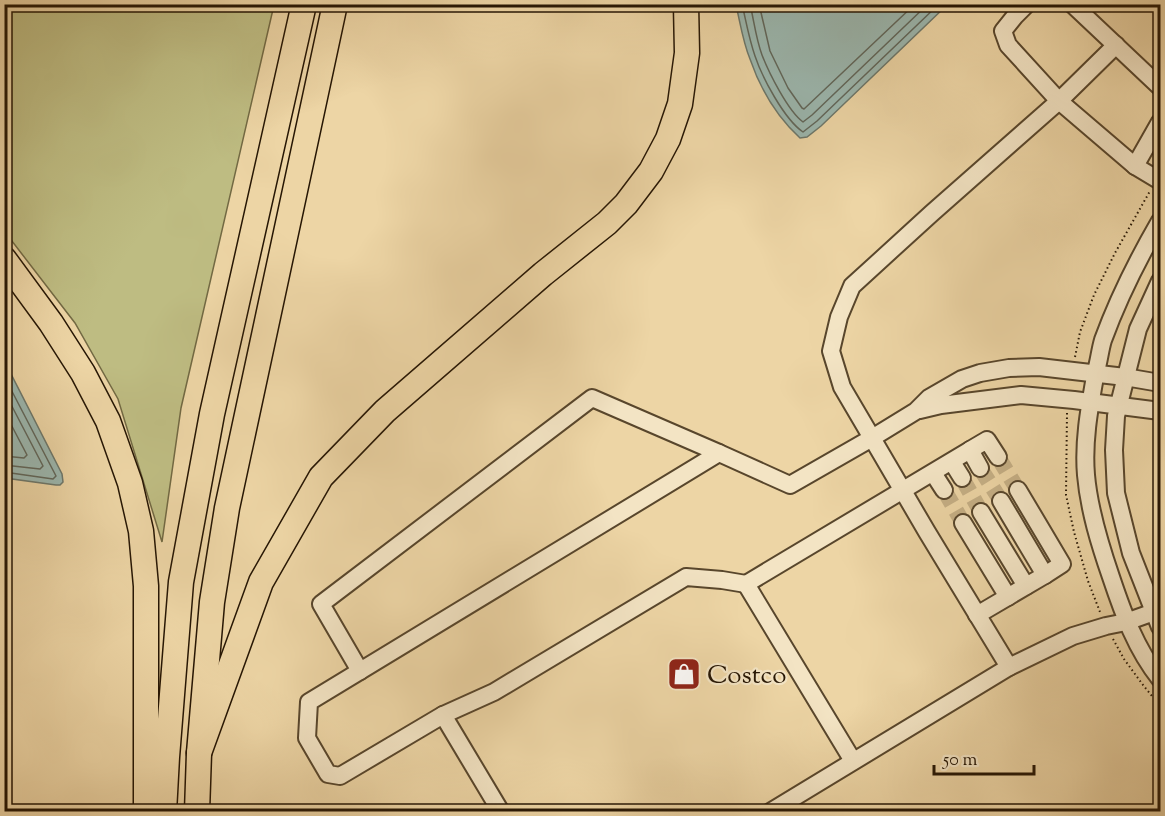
<svg xmlns="http://www.w3.org/2000/svg" width="1165" height="816" font-family="'Sorts Mill Goudy',serif">
<style>
.green{fill:#bebc82;stroke:#726943;stroke-width:1.5}
.water{fill:#9bb7af;stroke:#6c776b;stroke-width:1.5}
.lines{fill:none;stroke-linecap:round;stroke-linejoin:round}
.shore{stroke:#60665a;stroke-width:1.5}
.minor-tunnel{stroke:#c5af85;stroke-width:16;stroke-dasharray:16 8;stroke-linecap:butt}
.minor-casing{stroke:#58462c;stroke-width:20}
.highway-casing{stroke:#261604;stroke-width:27}
.path{stroke:#261604;stroke-width:2;stroke-dasharray:1.5 3;stroke-linecap:butt}
.minor{stroke:#f3e4c4;stroke-width:16}
.highway{stroke:#edd5a5;stroke-width:24}
.labels{text-anchor:middle;stroke-width:4.5;stroke-linejoin:round;paint-order:stroke}
.poi-label{font-size:26px;fill:#261604;stroke:#f3e4c4;text-anchor:start}
</style>
<rect width="100%" height="100%" fill="#edd5a5"/>
<filter id="stains"><feTurbulence type="fractalNoise" baseFrequency=".00333" numOctaves="4"/><feColorMatrix values="0 0 0 0 .2 0 0 0 0 .09 0 0 0 0 .02 0 0 0 .5 -.17"/></filter>
<radialGradient id="worn" r=".72"><stop offset=".6" stop-color="#630" stop-opacity="0"/><stop offset="1" stop-color="#630" stop-opacity=".3"/></radialGradient>
<polygon class="green" points="4,5 274,5 181,408 162,542 118,399 75,323 5,232"/>
<g class="water">
<path d="M736,5V4L947,5L821,126L807,137L800,138C777,117 760,88 750,59C743,42 740,22 736,5Z"/>
<polygon points="4,365 12,376 62,474 63,482 60,485 56,485 5,478"/>
</g>
<g class="lines">
<g class="shore">
<path d="M742,4C746,21 749,39 755,56C762,77 784,119 803,132L817,121L939,4"/>
<path d="M750,4C754,21 756,39 762,55C769,73 788,111 803,122L812,115L928,4"/>
<polyline points="759,4 770,51 788,88 802,108 804,109 915,4"/>
<polyline points="4,376 56,476 53,479 4,472"/>
<polyline points="4,391 43,466 40,469 4,465"/>
<polyline points="4,411 27,455 24,458 4,456"/>
</g>
<g class="minor-tunnel">
<polyline points="998,457 1018,490"/>
<polyline points="980,468 1001,501"/>
<polyline points="962,478 981,512"/>
<polyline points="944,490 963,523"/>
</g>
<g class="minor-casing">
<g id="minor">
<polyline points="1027,4 1015,16 1003,31 1008,45 1059,101 1135,166 1160,181"/>
<polyline points="1072,4 1160,87"/>
<polyline points="1135,166 1160,122"/>
<path d="M1160,221C1138,259 1118,299 1103,340C1100,350 1099,361 1096,371C1090,405 1083,440 1086,475C1089,510 1100,545 1111,577C1123,613 1136,649 1160,679"/>
<polyline points="1160,281 1138,329 1116,416 1114,450 1116,493 1131,553 1160,627"/>
<polyline points="920,410 941,405 1021,395 1074,400 1160,411"/>
<polyline points="970,450 987,440 998,457"/>
<polyline points="952,462 962,478"/>
<polyline points="933,473 944,490"/>
<polyline points="1018,490 1062,564 1045,575"/>
<polyline points="981,512 1026,586"/>
<polyline points="963,523 1008,597"/>
<polyline points="1154,612 1126,622 1106,626 1073,636 1009,667 927,532 872,438 916,411 929,398 962,379 980,373 1009,368 1039,367 1125,377 1160,383"/>
<polyline points="977,615 1045,575 1001,501"/>
<polyline points="360,671 321,604 592,398 719,453"/>
<polyline points="443,715 494,692 686,577 722,580 746,584"/>
<polyline points="853,761 746,584 970,450 980,468"/>
<polyline points="501,812 443,715 340,776 328,774 307,738 309,702 719,453 790,485 872,438 842,387 831,351 839,317 852,286 932,213 1059,101 1116,45"/>
<polyline points="770,812 1009,667"/>
</g>
</g>
<g class="highway-casing">
<g id="highway">
<polyline points="4,259 51,323 83,373 108,421 130,483 141,531 146,586 146,812"/>
<polyline points="199,753 261,582 321,477 385,411 543,274 607,223 626,204 651,171 668,139 680,104 687,53 686,4"/>
<polyline points="164,812 167,757 181,582 212,414 304,4"/>
<polyline points="197,812 199,753 212,602 227,508 335,4"/>
</g>
</g>
<g class="path">
<polyline points="1075,357 1080,332 1094,295 1115,253 1150,191"/>
<polyline points="1067,413 1066,495 1074,532 1088,581 1100,612"/>
<polyline points="1113,639 1124,659 1143,685 1160,706"/>
</g>
<use href="#minor" class="minor"/>
<use href="#highway" class="highway"/>
</g>
<defs>
<g id="shop-square" transform="scale(1.725)"><rect x="-9" y="-9" width="18" height="18" rx="4" fill="#8f2418" stroke="#f3e4c4"/><path d="M-5-2.5h2.3a2.7 3.5 0 0 1 5.4 0H5L5.5 6h-11ZM-1.5-2.5h3a1.5 2.3 0 0 0-3 0Z" fill="#fff"/></g>
</defs>
<g fill-rule="evenodd">
<use href="#shop-square" x="684" y="674"/>
</g>
<g class="labels">
<g class="poi-label">
<text x="707" y="683">Costco</text>
</g>
</g>
<rect width="1165" height="816" fill="none" stroke="#edd5a5" stroke-width="24"/>
<rect x="6" y="6" width="1153" height="804" fill="none" stroke="#261604" stroke-width="3"/>
<rect x="12" y="12" width="1141" height="792" fill="none" stroke="#261604" stroke-width="1.5"/>
<path d="M934 765v9h100v-9" fill="none" stroke="#261604" stroke-width="3"/>
<text x="943" y="765" font-size="18" fill="#261604" stroke="#f3e4c4" stroke-width="4.5" paint-order="stroke">50 m</text>
<rect width="100%" height="100%" filter="url(#stains)"/>
<rect width="100%" height="100%" fill="url(#worn)"/>
</svg>
